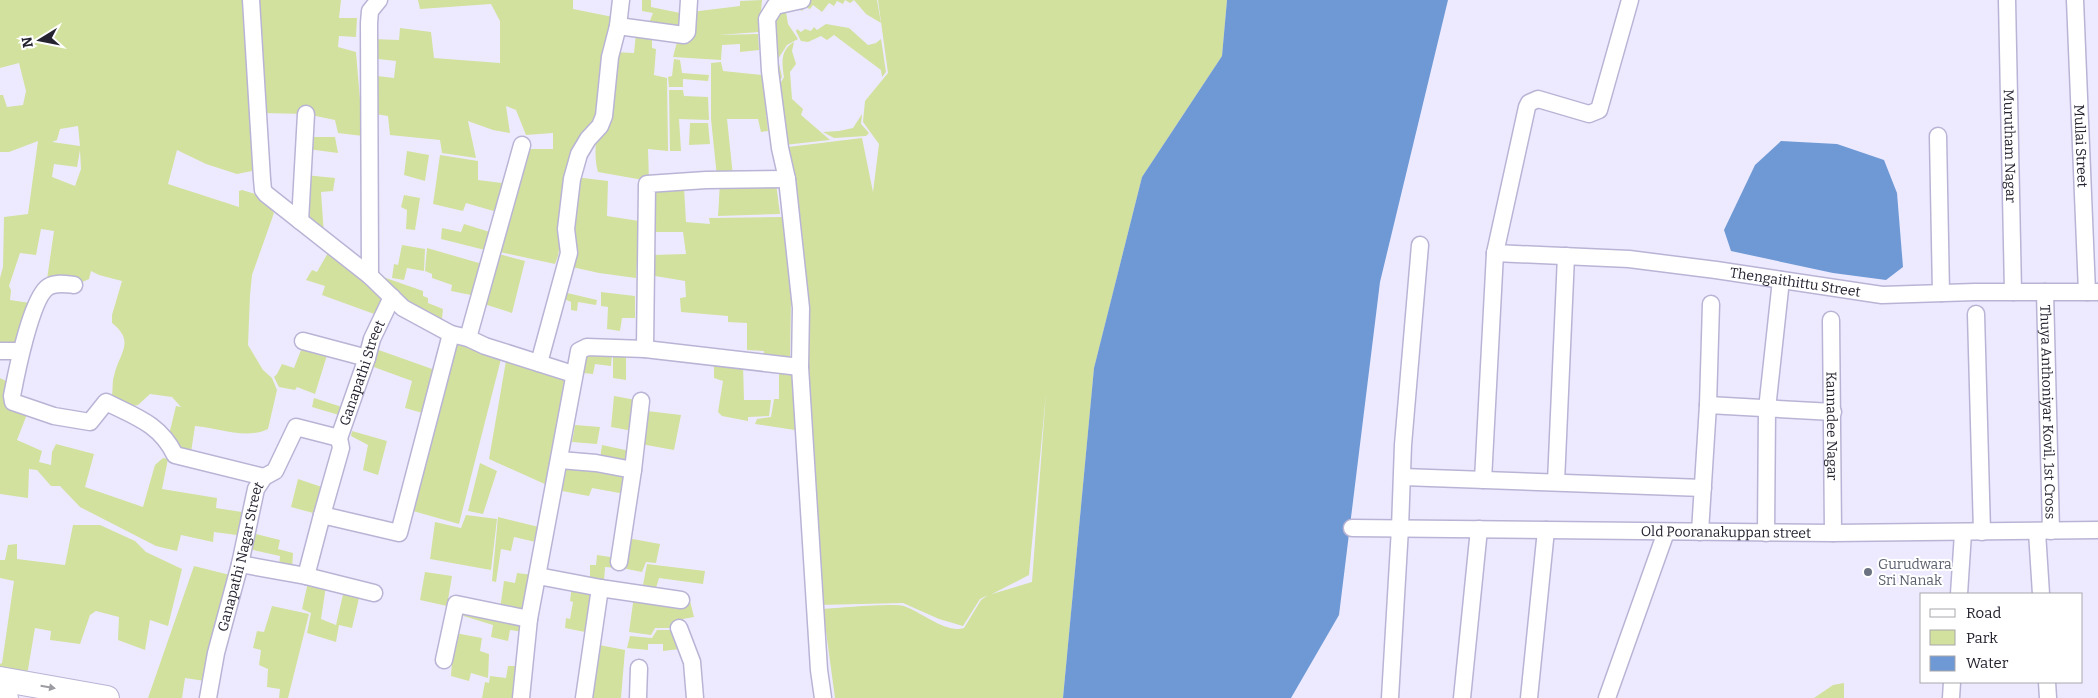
<svg xmlns="http://www.w3.org/2000/svg" width="2098" height="698" font-family="Bitter,serif">
<style>
.green{fill:#d2e19d;fill-rule:evenodd}
.water{fill:#6f99d4}
.lines{fill:none;stroke-linecap:round;stroke-linejoin:round}
.minor-casing{stroke:#b9b4d5;stroke-width:19}
.highway-casing{stroke:#b9b4d5;stroke-width:26}
.minor{stroke:#fff;stroke-width:16}
.highway{stroke:#fff;stroke-width:24}
.oneway{fill:#9d9ca2}
.worship-dot{fill:#6b7280;stroke:#fff;stroke-width:2}
.labels{text-anchor:middle;stroke-width:4;stroke-linejoin:round;paint-order:stroke}
.street-label{font-size:14px;fill:#252330;stroke:#fff}
.worship-label{font-size:14px;fill:#5b616d;stroke:#fff;text-anchor:start}
</style>
<rect width="100%" height="100%" fill="#edeaff"/>
<g class="green">
<path d="M0,0H246L257,163L252,171L237,174L206,164L177,150L168,184L239,207V191L242,190L262,196L274,213L252,275L250,295L248,345L263,370L272,378L277,390L268,429C245,440 220,428 195,426L190,459L168,439L176,406L181,407L172,397L150,394L138,405L127,407L112,396C113,389 112,382 114,376C119,353 136,342 112,323V315L122,281L99,275L91,271L89,279L80,283L46,286L54,231L41,229L36,255L20,253L9,286L11,290L10,300L37,304L22,350L0,351V278L3,267L4,217L28,214L38,141L9,152H0V95H3L7,107L23,105L26,91L19,63L0,68ZM78,126L80,146L52,142L57,140L60,129ZM80,150L81,169L75,186L52,177L54,164L77,167Z"/>
<polygon points="253,0 341,0 339,18 357,18 356,37 339,36 338,47 356,52 363,136 338,133 335,120 306,114 262,113"/>
<polygon points="418,0 573,0 573,9 613,17 601,97 563,227 558,256 555,264 500,252 525,149 553,149 553,133 526,135 516,110 506,106 510,133 493,130 468,121 476,158 442,153 440,140 390,135 388,116 369,113 369,75 394,78 396,61 369,58 372,39 399,40 400,28 431,32 434,58 500,63 500,21 491,4 420,9"/>
<polygon points="642,0 651,0 651,7 680,13 678,30 649,23 653,13 642,11"/>
<polygon points="762,0 759,32 718,35 758,34 759,50 740,52 740,44 722,45 721,60 673,57 678,38 691,12 740,6 740,1"/>
<polygon points="811,0 877,0 881,23 866,14 854,0 850,3 845,0 843,4 837,1 834,6 829,3 822,12 813,5 810,9 805,7 802,11 796,8 794,11 792,7 786,12 788,24 798,39 787,45 778,59 782,77 777,85 773,73 775,7"/>
<path d="M878,0H1227L1222,56L1142,177L1094,368L1063,698H835L823,609C838,608 893,603 904,606C921,612 947,634 964,628L981,600L988,595L980,599L963,626L939,619L903,603L818,605L780,148L862,138L873,192L879,144L863,122L865,101L888,73ZM1046,393L1032,582L992,594L1029,575Z"/>
<polygon points="826,24 849,28 868,45 876,43 881,39 886,72 882,77 881,70 834,35 827,40 821,36 808,42 801,41 796,31 797,29 801,32 805,29 811,31 814,27 817,30"/>
<path d="M636,33L652,36V48L656,49L654,75L667,78L668,151L648,149L649,181L598,172C589,141 607,85 614,52L634,53Z"/>
<path d="M794,42L792,51L796,64L790,72L792,99L803,109L801,115L830,140L784,145L777,89L784,77C782,63 780,50 794,42Z"/>
<polygon points="674,59 680,60 682,73 709,75 708,81 683,79 683,87 669,87 668,77 672,76"/>
<polygon points="721,62 723,71 762,75 768,131 761,132 758,119 727,119 733,176 717,177 711,119 711,63"/>
<polygon points="669,90 683,90 684,96 708,97 709,120 679,119 681,151 670,151"/>
<polygon points="862,114 861,124 869,133 866,136 834,138 823,132 839,131 853,128"/>
<polygon points="690,123 708,123 710,144 689,145"/>
<polygon points="308,137 335,137 338,153 308,149"/>
<polygon points="407,151 429,155 425,181 404,175"/>
<polygon points="440,155 478,161 478,180 502,183 497,212 466,203 463,211 433,204"/>
<polygon points="305,175 335,178 333,191 321,192 324,235 303,220"/>
<polygon points="575,177 608,181 607,216 639,221 636,278 599,273 572,267"/>
<polygon points="720,183 776,183 780,214 718,216"/>
<polygon points="654,188 684,188 686,222 710,224 709,218 783,217 791,298 790,360 763,358 764,351 747,350 747,323 728,322 728,316 681,312 680,298 686,297 685,281 649,275 651,255 686,254 683,232 650,232"/>
<polygon points="404,195 420,198 415,230 406,229 407,210 401,207"/>
<polygon points="464,224 493,233 489,251 441,239 442,228 461,232"/>
<polygon points="402,245 425,249 424,271 407,268 404,280 392,278 394,264 398,265"/>
<polygon points="427,248 486,265 476,296 451,291 452,285 432,278 432,274 425,271"/>
<polygon points="329,251 386,296 377,315 322,295 325,286 306,280 312,270 317,272"/>
<polygon points="499,254 525,261 512,313 484,304"/>
<polygon points="383,277 423,291 423,296 428,298 428,303 443,309 441,328 404,304"/>
<polygon points="563,292 597,300 596,305 578,302 577,311 571,310 571,302 562,298"/>
<polygon points="601,292 635,296 635,318 622,318 620,331 607,329 608,307 601,306"/>
<polygon points="453,343 501,359 459,524 413,511"/>
<polygon points="303,345 328,352 315,394 297,387 295,390 279,387 274,377 277,374 282,364 294,368"/>
<polygon points="373,348 435,370 426,414 405,408 412,381 371,366"/>
<polygon points="612,352 611,366 595,364 593,374 583,373 583,355"/>
<polygon points="613,353 626,356 626,380 613,378"/>
<polygon points="506,361 565,376 547,485 489,459"/>
<polygon points="714,361 743,365 744,400 771,400 769,416 748,417 748,421 722,416 718,412 723,381 714,378"/>
<polygon points="779,369 793,370 795,430 755,424 757,419 771,417 774,399 779,399"/>
<polygon points="0,378 12,384 29,409 17,440 42,451 39,462 51,465 52,452 56,444 94,454 85,487 143,507 155,465 163,458 168,459 162,489 217,498 216,508 242,512 237,535 214,532 213,542 181,535 177,551 156,546 80,507 60,486 51,486 37,470 29,469 28,498 0,494"/>
<polygon points="614,396 636,400 633,431 611,427"/>
<polygon points="314,398 342,407 339,415 312,407"/>
<polygon points="647,411 681,415 674,450 641,444"/>
<polygon points="575,425 600,427 597,444 572,442"/>
<polygon points="352,431 387,441 378,475 363,470 368,445 351,436"/>
<polygon points="602,445 630,451 628,465 600,460"/>
<polygon points="480,463 497,471 483,514 468,511"/>
<polygon points="567,464 630,472 625,494 592,488 589,496 562,491"/>
<polygon points="298,479 325,488 317,514 291,507"/>
<polygon points="466,515 497,519 491,570 430,559 435,522 461,528"/>
<polygon points="498,517 543,528 540,543 514,537 511,551 501,549 496,582 492,581"/>
<polygon points="73,525 100,525 135,541 146,552 182,569 168,626 150,620 145,650 118,640 119,617 96,611 90,615 80,644 50,640 51,631 35,628 26,681 0,677 0,664 2,663 14,581 0,578 0,560 5,560 8,545 17,544 17,559 65,565"/>
<polygon points="252,533 280,540 278,549 293,553 292,570 279,567 280,556 249,549"/>
<polygon points="627,538 660,544 656,563 646,562 642,572 622,568"/>
<polygon points="597,555 617,558 617,568 605,567 604,582 590,579 590,565 596,565"/>
<polygon points="647,564 705,571 703,584 659,578 655,591 642,590"/>
<polygon points="194,566 230,575 205,681 185,678 182,698 148,698"/>
<polygon points="425,572 452,576 447,606 420,600"/>
<polygon points="517,573 533,575 526,615 500,609 504,581 515,583"/>
<polygon points="308,582 326,586 321,619 336,625 344,590 360,594 352,628 339,625 336,642 307,633 311,613 302,609"/>
<polygon points="572,586 591,589 585,632 565,628 566,618 570,619 573,602 570,601"/>
<polygon points="634,596 674,603 690,601 694,617 683,619 683,628 655,628 651,635 629,632"/>
<polygon points="272,606 309,614 288,698 279,698 280,689 267,687 268,669 259,665 261,650 253,648 257,631 264,632"/>
<polygon points="459,607 526,622 524,632 510,630 508,641 491,637 493,625 457,614"/>
<polygon points="657,630 675,630 680,649 663,651 663,644 648,644 648,650 627,648 630,636 652,638"/>
<polygon points="455,633 482,638 480,651 489,654 488,678 471,673 469,681 451,676 452,662 448,661"/>
<polygon points="594,644 625,650 621,698 587,698"/>
<polygon points="508,666 521,666 517,698 482,698 485,682 489,683 490,676 506,678"/>
<polygon points="1844,683 1844,698 1814,698 1833,685"/>
</g>
<g class="water">
<polygon points="1227,0 1448,0 1380,282 1339,615 1291,698 1063,698 1094,368 1142,177 1222,56"/>
<polygon points="1781,141 1837,144 1884,160 1897,193 1903,267 1886,280 1833,273 1731,251 1724,230 1755,165"/>
</g>
<g class="lines">
<g class="minor-casing">
<g id="minor">
<polyline points="251,0 262,179 263,190 266,194 370,276 403,308 451,334 468,338 485,346 573,374"/>
<polyline points="802,0 775,6 767,19 770,71 780,148 787,179 801,308 800,367 819,670 823,698"/>
<path id="s1" d="M2007,0L2013,292"/>
<path id="s2" d="M2075,0L2087,292"/>
<polyline points="618,26 684,35 687,32 689,0"/>
<polyline points="1938,136 1941,293"/>
<polyline points="300,221 306,114"/>
<path id="s3" d="M1495,253L1629,259L1716,270L1882,295L1975,292H2098"/>
<polyline points="370,276 369,23 370,11 379,0"/>
<path d="M74,285C66,284 56,282 48,287C31,298 16,375 12,396L13,402L54,416L90,422L106,402C136,417 160,424 175,455L264,477"/>
<path id="s4" d="M2045,292L2051,531"/>
<polyline points="1976,314 1982,532"/>
<path id="s5" d="M1831,320L1833,533"/>
<polyline points="468,338 522,145"/>
<polyline points="303,341 367,358"/>
<polyline points="645,349 647,184 706,180 787,179"/>
<polyline points="0,351 21,351"/>
<polyline points="539,363 569,253 566,229 572,179 579,154 588,139 600,126 604,116 610,57 618,26 621,0"/>
<polyline points="1708,405 1833,412"/>
<path id="s6" d="M339,438L367,358L372,339L392,297"/>
<polyline points="560,460 596,463 633,470"/>
<polyline points="1403,477 1703,488"/>
<polyline points="1483,480 1495,253 1527,107 1529,103 1538,99 1589,114 1599,110 1630,0"/>
<polyline points="1556,482 1566,256"/>
<polyline points="322,515 341,448 339,438"/>
<path id="s7" d="M1352,528L1833,533L2098,530"/>
<polyline points="1700,532 1708,405 1711,304"/>
<polyline points="2037,532 2041,594"/>
<polyline points="1766,533 1767,409 1781,280"/>
<polyline points="619,562 633,470 641,401"/>
<polyline points="240,564 306,576 374,593"/>
<polyline points="306,576 322,515 399,533 451,334"/>
<polyline points="538,576 601,588"/>
<polyline points="1959,594 1963,533"/>
<polyline points="679,628 692,662 695,698"/>
<polyline points="444,660 456,604 529,619"/>
<polyline points="2047,682 2048,698"/>
<path id="s8" d="M208,698L216,653L240,564L256,489L264,477L275,471L296,427L339,438"/>
<polyline points="521,698 529,619 579,351 587,347 645,349 800,367"/>
<polyline points="584,698 600,588 681,600"/>
<polyline points="638,698 639,668"/>
<polyline points="1390,698 1400,528 1403,445 1420,245"/>
<polyline points="1462,698 1479,529"/>
<polyline points="1529,698 1546,530"/>
<polyline points="1607,698 1666,532"/>
<polyline points="1951,698 1952,682"/>
</g>
</g>
<g class="highway-casing">
<g id="highway">
<polyline points="0,679 107,698"/>
<polyline points="0,697 6,698"/>
</g>
</g>
<use href="#minor" class="minor"/>
<use href="#highway" class="highway"/>
</g>
<defs><path id="oneway-solid" d="M-6-.8H1V-3.2L6.5 0L1 3.2V.8H-6Z" transform="scale(1.25)"/></defs>
<use class="oneway" href="#oneway-solid" transform="translate(48 687) rotate(10)"/>
<circle class="worship-dot" cx="1868" cy="572" r="5"/>
<g class="labels">
<g class="street-label">
<text dy="5" stroke="none"><textPath href="#s1" startOffset="146">Murutham Nagar</textPath></text>
<text dy="5" stroke="none"><textPath href="#s2" startOffset="146">Mullai Street</textPath></text>
<text dy="5" stroke="none"><textPath href="#s3" startOffset="302">Thengaithittu Street</textPath></text>
<text dy="5" stroke="none"><textPath href="#s6" startOffset="69">Ganapathi Street</textPath></text>
<text dy="5" stroke="none"><textPath href="#s4" startOffset="120">Thuya Anthoniyar Kovil, 1st Cross</textPath></text>
<text dy="5" stroke="none"><textPath href="#s5" startOffset="106">Kannadee Nagar</textPath></text>
<text dy="5" stroke="none"><textPath href="#s7" startOffset="374">Old Pooranakuppan street</textPath></text>
<text dy="5" stroke="none"><textPath href="#s8" startOffset="145">Ganapathi Nagar Street</textPath></text>
</g>
<g class="worship-label">
<text x="1878" y="569">Gurudwara<tspan x="1878" dy="16">Sri Nanak</tspan></text>
</g>
</g>
<rect x="1920" y="593" width="162" height="90" fill="#ffffff" stroke="#a8a7ac"/>
<rect x="1930" y="609" width="25" height="8" fill="#ffffff" stroke="#a8a7ac"/>
<text x="1966" y="618" font-size="15" fill="#252330">Road</text>
<rect x="1930" y="630" width="25" height="15" fill="#d2e19d" stroke="#a8a7ac"/>
<text x="1966" y="643" font-size="15" fill="#252330">Park</text>
<rect x="1930" y="656" width="25" height="15" fill="#6f99d4" stroke="#a8a7ac"/>
<text x="1966" y="668" font-size="15" fill="#252330">Water</text>
<g transform="translate(40 40) rotate(260)" stroke="#ffffff" stroke-width="4" paint-order="stroke">
<path d="M0-4L9 19L0 12L-9 19Z" fill="#252330"/>
<text y="-8" font-size="14" font-weight="bold" text-anchor="middle" fill="#252330">N</text>
</g>
</svg>
